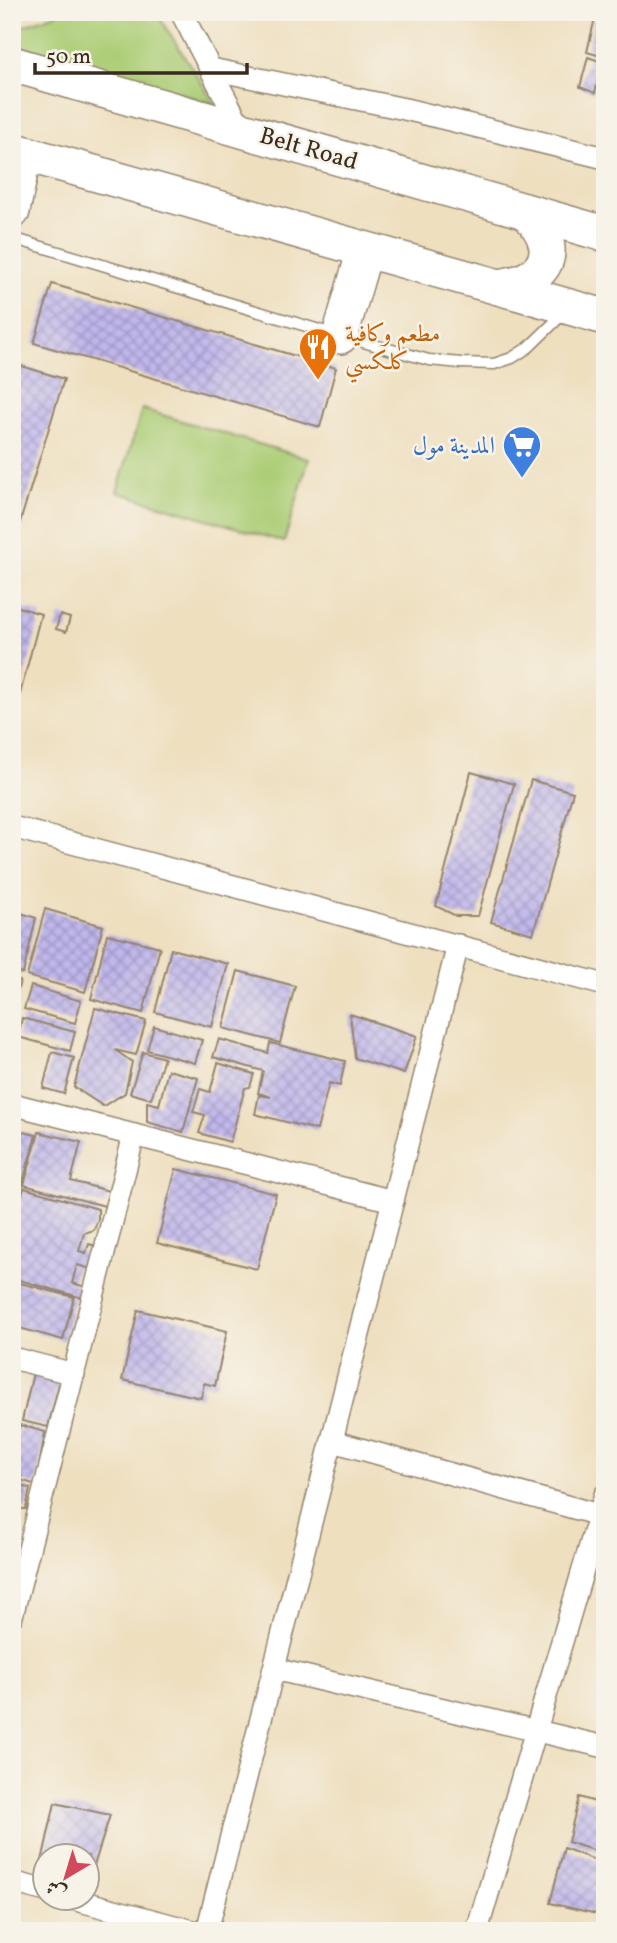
<svg xmlns="http://www.w3.org/2000/svg" width="617" height="1943" font-family="Vollkorn,Amiri,serif">
<style>
.green{fill:#accd76;stroke:#747c4a;stroke-width:2}
.building{fill:url(#building-cross-hatch)}
.lines{fill:none;stroke-linecap:round;stroke-linejoin:round}
.lane-casing{stroke:#94846e;stroke-width:13}
.street-casing{stroke:#94846e;stroke-width:24}
.primary-casing{stroke:#94846e;stroke-width:38}
.lane{stroke:#fff;stroke-width:10}
.street{stroke:#fff;stroke-width:21}
.primary{stroke:#fff;stroke-width:35}
.labels{text-anchor:middle;stroke-width:5;stroke-linejoin:round;paint-order:stroke}
.street-label{font-size:24px;fill:#3b2a1e;stroke:#f7f3e8}
.food-label{font-size:24px;fill:#c56008;stroke:#f7f3e8;text-anchor:start}
.shop-label{font-size:24px;fill:#366cbe;stroke:#f7f3e8;text-anchor:end}
</style>
<defs>
<pattern id="building-cross-hatch" width="8" height="8" patternUnits="userSpaceOnUse" patternTransform="scale(1.75)"><rect width="8" height="8" fill="#c0b7ec"/><path d="M0 0l8 8M0 8l8-8" fill="none" stroke="#9d95bf"/></pattern>
</defs>
<rect width="100%" height="100%" fill="#f7f3e8"/>
<filter id="ink" filterUnits="userSpaceOnUse"><feTurbulence type="fractalNoise" baseFrequency=".0143" numOctaves="2"/><feDisplacementMap in="SourceGraphic" scale="14" xChannelSelector="R" yChannelSelector="G"/><feConvolveMatrix kernelMatrix="1 2 1 2 8 2 1 2 1" color-interpolation-filters="sRGB"/></filter>
<filter id="wash" filterUnits="userSpaceOnUse"><feTurbulence type="fractalNoise" baseFrequency=".00686" numOctaves="4" result="noise"/><feDisplacementMap in="SourceGraphic" scale="28" xChannelSelector="R" yChannelSelector="G"/><feGaussianBlur stdDeviation="1.57" result="paint"/><feColorMatrix in="noise" values="0 0 0 0 0 0 0 0 0 0 0 0 0 0 0 0 0 1.4 0 .05"/><feComposite in="paint" operator="in"/></filter>
<g filter="url(#wash)">
<rect width="100%" height="100%" fill="#eedfbf"/>
<g class="green">
<polygon points="61,12 156,12 215,104 12,44 12,30"/>
<polygon points="142,409 309,459 284,542 117,492"/>
</g>
<g id="blocks">
<g class="building">
<polygon points="602,12 605,12 604,57 587,52 595,18 600,19"/>
<polygon points="588,57 602,62 595,93 580,87"/>
<polygon points="52,284 336,368 320,427 34,343"/>
<polygon points="12,363 64,379 13,545 12,545"/>
<polygon points="12,605 41,614 13,721 12,721"/>
<polygon points="60,615 70,618 66,632 56,629"/>
<polygon points="471,772 514,784 478,916 456,916 436,906"/>
<polygon points="531,780 573,792 533,934 491,922"/>
<polygon points="45,909 103,926 85,992 27,976"/>
<polygon points="12,910 36,918 23,974 12,972"/>
<polygon points="107,934 160,947 143,1013 91,999"/>
<polygon points="171,949 228,964 212,1027 155,1012"/>
<polygon points="238,971 295,986 280,1043 223,1028"/>
<polygon points="12,979 20,981 13,1008 12,1008"/>
<polygon points="31,986 81,1001 75,1023 24,1009"/>
<polygon points="95,1008 146,1021 136,1055 115,1050 132,1062 125,1093 103,1106 74,1087"/>
<polygon points="350,1014 417,1036 404,1074 355,1058"/>
<polygon points="22,1018 75,1032 70,1051 18,1037"/>
<polygon points="154,1026 202,1040 195,1063 147,1050"/>
<polygon points="219,1039 268,1053 270,1043 345,1061 340,1086 329,1083 317,1130 255,1114 259,1095 271,1097 258,1093 263,1071 213,1057"/>
<polygon points="52,1052 74,1058 64,1094 43,1088"/>
<polygon points="143,1052 164,1058 151,1099 130,1093"/>
<polygon points="218,1063 254,1074 250,1087 245,1088 230,1142 199,1133 205,1115 193,1112 200,1089 210,1092"/>
<polygon points="168,1070 198,1078 183,1132 147,1122 147,1102 159,1105"/>
<polygon points="16,1130 36,1135 19,1196 12,1194 12,1145"/>
<polygon points="39,1132 81,1142 71,1181 109,1191 105,1206 24,1185"/>
<polygon points="176,1169 276,1194 257,1269 157,1243"/>
<polygon points="24,1188 98,1209 98,1219 94,1230 84,1233 79,1251 86,1253 89,1244 102,1248 95,1270 77,1265 72,1283 86,1287 83,1298 12,1278 12,1232"/>
<polygon points="12,1281 74,1297 63,1340 12,1326"/>
<polygon points="138,1310 227,1331 215,1386 204,1383 201,1398 122,1380"/>
<polygon points="33,1373 60,1380 48,1427 22,1421"/>
<polygon points="20,1425 45,1432 36,1485 21,1480 22,1477 12,1476 12,1454"/>
<polygon points="12,1485 30,1488 26,1509 20,1509 17,1520 12,1518"/>
<polygon points="579,1797 605,1805 605,1854 568,1842"/>
<polygon points="55,1803 110,1815 92,1872 88,1871 88,1856 46,1856 46,1871 40,1870"/>
<polygon points="564,1848 605,1864 605,1916 550,1903"/>
</g>
</g>
</g>
<g filter="url(#ink)">
<use href="#blocks" fill-opacity="0" stroke="#94846e" stroke-width="2"/>
<g class="lines">
<g class="lane-casing">
<polyline id="lane" points="12,238 323,331 429,360 461,363 494,364 512,358 529,347 565,312"/>
</g>
<g class="street-casing">
<g id="street">
<polyline points="181,12 241,128"/>
<polyline points="211,69 405,109 605,158"/>
<polyline points="12,827 605,985"/>
<polyline points="12,1104 393,1201"/>
<polyline points="12,1358 74,1374"/>
<polyline points="332,1441 599,1515"/>
<polyline points="12,1616 134,1135"/>
<polyline points="274,1669 605,1747"/>
<polyline points="12,1882 46,1891"/>
<polyline points="69,1898 193,1931"/>
<polyline points="207,1931 458,945"/>
<polyline points="477,1931 605,1495"/>
</g>
</g>
<g class="primary-casing">
<g id="primary">
<polyline points="12,64 605,234"/>
<polyline points="12,150 605,317"/>
<polyline points="12,211 24,154"/>
<path d="M499,287C510,285 522,283 531,277C559,259 546,230 526,212"/>
<polyline points="340,336 365,250"/>
</g>
</g>
<use href="#lane" class="lane"/>
<use href="#street" class="street"/>
<use href="#primary" class="primary"/>
</g>
</g>
<defs>
<g id="restaurant-pin" transform="scale(2.0125)"><path d="M0 17L-7.5 6A9.5 9.5 0 1 1 7.5 6Z" fill="#e8710a" stroke="#f7f3e8"/><path d="M-5-6h1v4h1v-4h1v4h1v-4h1v5L-1.5 .5V6h-2V.5L-5-1ZM5-6V6H3V1.5H1.5Q1.5-4 5-6Z" fill="#fff"/></g>
<g id="supermarket-pin" transform="scale(2.0125)"><path d="M0 17L-7.5 6A9.5 9.5 0 1 1 7.5 6Z" fill="#3f7fe0" stroke="#f7f3e8"/><path d="M-6-5.5h2.5l.6 2H6L4.5 2H-2.5L-4.4-4H-6ZM-1.5 3.2a1.3 1.3 0 1 0 .1 0ZM3 3.2a1.3 1.3 0 1 0 .1 0Z" fill="#fff"/></g>
</defs>
<g fill-rule="evenodd">
<use href="#restaurant-pin" x="318" y="347"/>
<use href="#supermarket-pin" x="522" y="445"/>
</g>
<g class="labels">
<g class="street-label">
<text transform="translate(309 148) rotate(16)" y="8">Belt Road</text>
</g>
<g class="food-label">
<text x="345" y="341">مطعم وكافية<tspan x="345" dy="28">كلكسي</tspan></text>
</g>
<g class="shop-label">
<text x="495" y="453">المدينة مول</text>
</g>
</g>
<rect width="617" height="1943" fill="none" stroke="#f7f3e8" stroke-width="42"/>
<g transform="translate(66 1877) rotate(218)"><circle r="33" fill="#f7f3e8" stroke="#aca397" stroke-width="2"/>
<path d="M0-5L12 26L0 18L-12 26Z" fill="#d1495b"/>
<text y="-10" font-size="19" font-weight="bold" text-anchor="middle" fill="#3b2a1e">ش</text>
</g>
<path d="M35 63v10h212v-10" fill="none" stroke="#3b2a1e" stroke-width="3.5"/>
<text x="46" y="63" font-size="21" fill="#3b2a1e" stroke="#f7f3e8" stroke-width="5" paint-order="stroke">50 m</text>
</svg>
